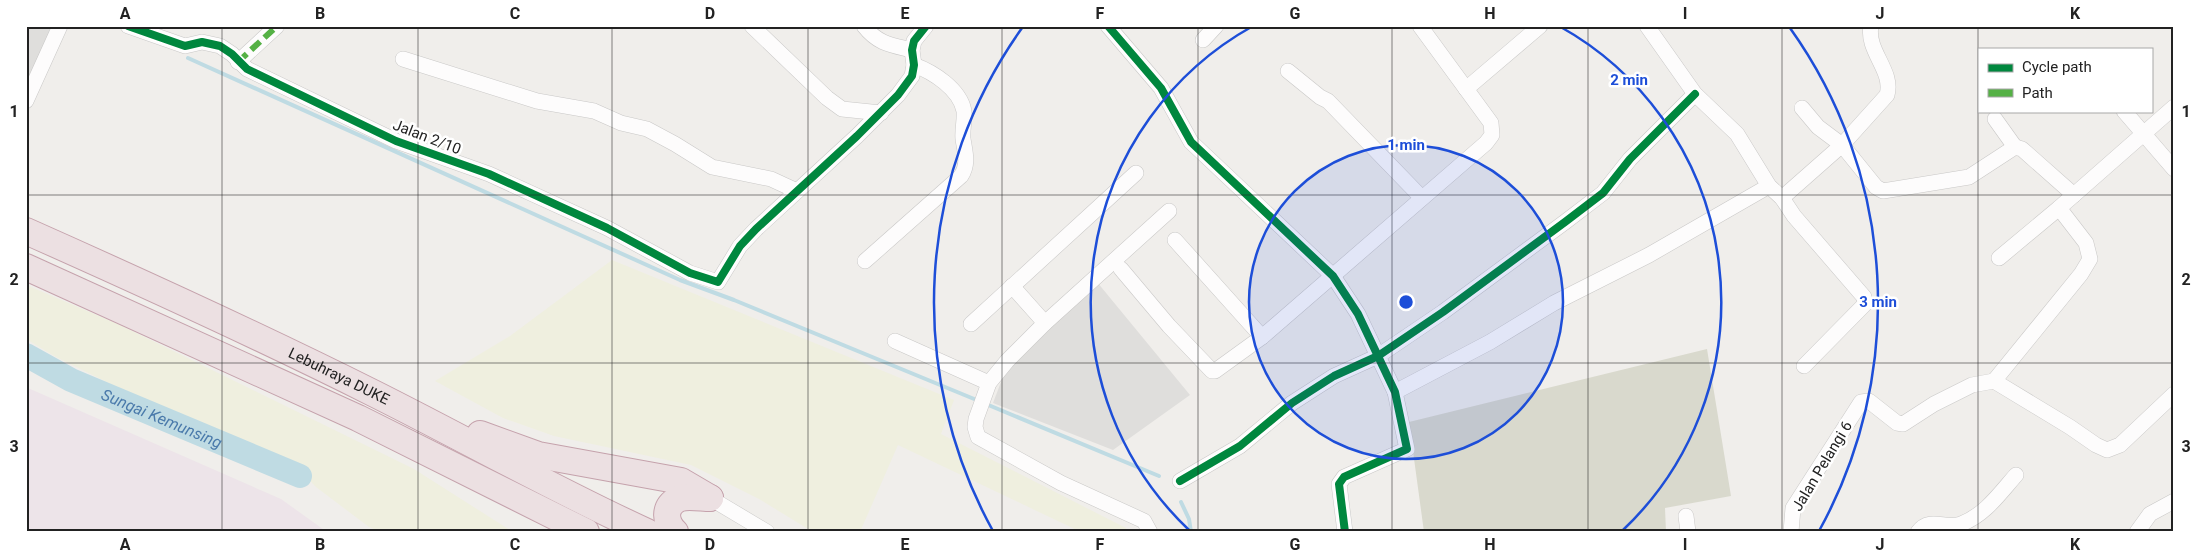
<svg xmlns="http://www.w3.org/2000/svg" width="2200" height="558" font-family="Roboto,sans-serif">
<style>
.residential{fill:#dfdedc}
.industrial{fill:#ede4e9}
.construction{fill:#d9d9cd}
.farmland{fill:#efefdf}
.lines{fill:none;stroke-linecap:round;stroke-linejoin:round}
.stream{stroke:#bfdbe3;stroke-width:4}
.river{stroke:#bfdbe3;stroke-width:24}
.street-casing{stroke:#c9c8c7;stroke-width:16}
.highway-casing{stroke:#c5a2ac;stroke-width:28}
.street{stroke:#fdfcfc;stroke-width:15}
.highway{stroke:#ece0e2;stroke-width:26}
.quiet{stroke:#55b145;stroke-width:6;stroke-dasharray:12 6;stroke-linecap:butt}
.cycleway-casing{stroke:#fff;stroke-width:11}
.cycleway{stroke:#00873e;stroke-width:8}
.grid{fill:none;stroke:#222;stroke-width:1;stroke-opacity:0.55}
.ring{fill:none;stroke:#1d4ed8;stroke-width:2.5}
.labels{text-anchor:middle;stroke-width:5;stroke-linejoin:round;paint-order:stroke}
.street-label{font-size:15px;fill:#222;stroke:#fff}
.water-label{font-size:16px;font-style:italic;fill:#4a7aab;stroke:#fff}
.centre{fill:#1d4ed8;stroke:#fff;stroke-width:2.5}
.ring-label{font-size:15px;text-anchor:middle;font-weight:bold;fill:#1d4ed8;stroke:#fff;stroke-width:5;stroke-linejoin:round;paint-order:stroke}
.neatline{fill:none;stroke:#222;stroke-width:2}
.grid-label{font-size:16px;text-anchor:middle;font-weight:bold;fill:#222}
</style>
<rect width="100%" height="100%" fill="#f0eeeb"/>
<g class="residential">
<polygon points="26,26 67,26 26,113"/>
<polygon points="1097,282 1190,395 1113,450 993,403 1004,374"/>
</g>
<polygon class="industrial" points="28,388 281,499 327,532 26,532 26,392"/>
<polygon class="construction" points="1707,349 1731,496 1665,508 1666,532 1424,532 1409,422"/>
<g class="farmland">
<polygon points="612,260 954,400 941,434 1126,528 1127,532 1081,532 898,445 860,532 813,532 759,499 691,465 554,436 503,418 435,381 510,336"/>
<polygon points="26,285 118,324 414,469 513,532 381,532 369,527 316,487 289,459 121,389 56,357 26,339"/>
</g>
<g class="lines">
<g class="stream">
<polyline points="188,58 680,280 734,300 979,401"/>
<polyline points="986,404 1159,476"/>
<polyline points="1181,502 1189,519 1191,532"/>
</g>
<path class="river" id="s1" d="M26,355L71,380L300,476"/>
<g class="street-casing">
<g id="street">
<polyline points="128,26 185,46 202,42 220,46 232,54 247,69 396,141 489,174 607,228 690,273 718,282 740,246 756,229 857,136 898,95 912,76 914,65 912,50 914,41 926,26"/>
<polyline points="752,26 827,98 842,109 881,113"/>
<path d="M864,26C878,44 891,45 912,50"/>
<polyline points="1108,26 1161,88 1191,142 1333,276 1358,314 1395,392 1407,449 1344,477 1339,484 1345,532"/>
<polyline points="1647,26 1695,94 1737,134 1769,186 1782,198 1794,216 1864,297 1865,304 1804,366"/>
<polyline points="1203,40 1216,26"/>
<polyline points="403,59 537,101 594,111 621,123 647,129 675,144 712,167 771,179 797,191"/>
<polyline points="238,62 277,26"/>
<polyline points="1288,71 1320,97 1328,101 1421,197"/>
<polyline points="1466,89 1540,26"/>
<polyline points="26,101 60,26"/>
<polyline points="1802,108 1818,127 1842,145 1876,187 1883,191 1969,177 2015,147 2022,149 2074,195"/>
<polyline points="2124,111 2174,169"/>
<polyline points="1995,119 2015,147"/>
<path d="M1782,198L1842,145L1887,95C1894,71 1866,51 1871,26"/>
<polyline points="1175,240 1262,337"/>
<polyline points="1999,258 2059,208 2174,107"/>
<path d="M865,261L961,176C969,164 965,152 963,139C962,130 965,120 964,111C960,89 933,72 914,65"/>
<polyline points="1121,269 1169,326 1212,371 1215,371 1262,337 1486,143 1492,135 1491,123 1420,26"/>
<polyline points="1012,286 1045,323"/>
<polyline points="971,324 1136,173"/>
<polyline points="895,341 989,383"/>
<polyline points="1994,381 2081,274 2090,259 2086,243 2059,208"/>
<polyline points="1395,392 1490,342 1554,303 1649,255 1769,186"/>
<polyline points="1180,481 1240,446 1292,403 1334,376 1378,356 1443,312 1565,222 1603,193 1630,159 1695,94"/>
<polyline points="710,498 767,532"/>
<polyline points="1686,516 1688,532"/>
<polyline points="1150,532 1144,521 1061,483 978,437 975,427 976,419 989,383 1007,361 1045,323 1169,211"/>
<polyline points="1791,532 1793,508 1861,402 1869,401 1897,423 1903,424 1934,404 1972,385 1994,381 2070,427 2096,445 2107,450 2120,445 2174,394"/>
<path d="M1918,532C1930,516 1945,530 1961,524C1985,515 2000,493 2016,475"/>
<polyline points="2137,532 2150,514 2174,501"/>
</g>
</g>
<g class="highway-casing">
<g id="highway">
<path id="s2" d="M26,231C143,283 259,336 373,393C465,439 553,489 647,532"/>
<polyline points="26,267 358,418 586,532"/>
<polyline points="480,434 538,455 681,481 710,498"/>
<path d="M675,532C665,522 663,507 678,499C686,495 701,498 710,498"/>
</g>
</g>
<use href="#street" class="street"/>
<use href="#highway" class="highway"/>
<polyline class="quiet" points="238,62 277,26"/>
<g class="cycleway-casing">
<g id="cycleway">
<polyline points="128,26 185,46 202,42 220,46 232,54 247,69 396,141 489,174 607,228 690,273 718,282 740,246 756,229 857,136 898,95 912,76 914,65 912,50 914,41 926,26"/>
<polyline points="1108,26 1161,88 1191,142 1333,276 1358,314 1395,392 1407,449 1344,477 1339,484 1345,532"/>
<polyline points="1180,481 1240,446 1292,403 1334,376 1378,356 1443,312 1565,222 1603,193 1630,159 1695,94"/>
</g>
</g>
<use href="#cycleway" class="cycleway"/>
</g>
<path class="grid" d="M222,26V532M418,26V532M612,26V532M808,26V532M1002,26V532M1198,26V532M1392,26V532M1588,26V532M1782,26V532M1978,26V532M26,195H2174M26,363H2174"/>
<circle cx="1406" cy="302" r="157" fill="#1d4ed8" fill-opacity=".12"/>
<g class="ring">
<circle cx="1406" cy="302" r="157"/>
<path d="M1189 530A315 315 0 0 1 1253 26M1559 26A315 315 0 0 1 1623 530"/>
<path d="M993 531A472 472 0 0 1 1022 28M1790 28A472 472 0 0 1 1819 531"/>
</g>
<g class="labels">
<g class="street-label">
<text transform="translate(427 137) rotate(21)" y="5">Jalan 2/10</text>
<text dy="5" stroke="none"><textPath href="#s2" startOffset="345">Lebuhraya DUKE</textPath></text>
<text transform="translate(1822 466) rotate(-59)" y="5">Jalan Pelangi 6</text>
</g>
<g class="water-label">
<text dy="6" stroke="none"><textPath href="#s1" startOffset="150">Sungai Kemunsing</textPath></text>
</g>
</g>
<circle cx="1406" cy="302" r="8" class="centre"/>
<g class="ring-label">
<text x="1629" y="85">2 min</text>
<text x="1406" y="150">1 min</text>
<text x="1878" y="307">3 min</text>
</g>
<rect width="2200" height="558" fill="none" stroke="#ffffff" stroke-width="55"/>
<rect x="1978" y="48" width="175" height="65" fill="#ffffff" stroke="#a7a7a7"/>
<rect x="1988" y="64" width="25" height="8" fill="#00873e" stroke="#a7a7a7"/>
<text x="2022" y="72" font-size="15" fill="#222222">Cycle path</text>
<rect x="1988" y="89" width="25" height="8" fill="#55b145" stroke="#a7a7a7"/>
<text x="2022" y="98" font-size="15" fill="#222222">Path</text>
<rect x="28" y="28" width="2144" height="502" class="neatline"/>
<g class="grid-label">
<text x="125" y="19">A</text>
<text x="320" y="19">B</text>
<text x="515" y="19">C</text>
<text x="710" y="19">D</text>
<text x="905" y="19">E</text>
<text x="1100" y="19">F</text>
<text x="1295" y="19">G</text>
<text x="1490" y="19">H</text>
<text x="1685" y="19">I</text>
<text x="1880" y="19">J</text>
<text x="2075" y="19">K</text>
<text x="14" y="117">1</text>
<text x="2186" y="117">1</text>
<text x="14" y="285">2</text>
<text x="2186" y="285">2</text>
<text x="14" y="452">3</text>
<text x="2186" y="452">3</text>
<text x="125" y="550">A</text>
<text x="320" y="550">B</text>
<text x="515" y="550">C</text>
<text x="710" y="550">D</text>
<text x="905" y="550">E</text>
<text x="1100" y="550">F</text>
<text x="1295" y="550">G</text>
<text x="1490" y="550">H</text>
<text x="1685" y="550">I</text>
<text x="1880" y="550">J</text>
<text x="2075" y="550">K</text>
</g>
</svg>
